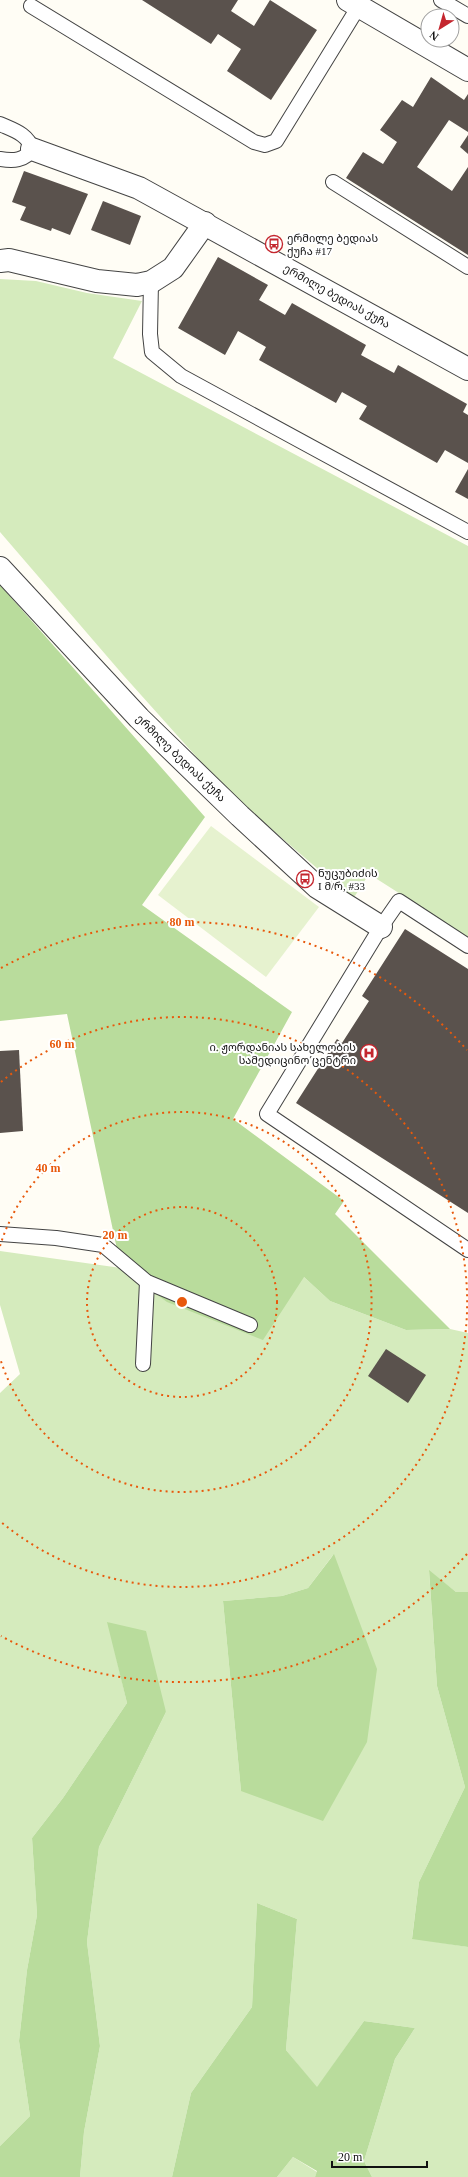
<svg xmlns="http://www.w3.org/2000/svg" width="468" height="2177" font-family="'Times New Roman','Noto Sans Georgian',serif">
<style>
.green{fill:#d5ebbd;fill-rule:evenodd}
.forest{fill:#b9dc9c}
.pitch{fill:#e6f2cf}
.building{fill:#5a524d}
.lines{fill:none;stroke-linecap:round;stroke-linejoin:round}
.service-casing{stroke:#444;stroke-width:16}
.minor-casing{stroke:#444;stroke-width:24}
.service{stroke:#fff;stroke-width:14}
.minor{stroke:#fff;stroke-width:22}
.ring{fill:none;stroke:#e8590c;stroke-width:2;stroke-dasharray:2 4}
.labels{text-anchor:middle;stroke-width:4;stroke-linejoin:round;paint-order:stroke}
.poi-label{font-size:11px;fill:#111;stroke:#fff;text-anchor:start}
.street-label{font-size:11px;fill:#111;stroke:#fff}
.centre{fill:#e8590c;stroke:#fff;stroke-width:2}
.ring-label{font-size:12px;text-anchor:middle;font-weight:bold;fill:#e8590c;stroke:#fff;stroke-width:4;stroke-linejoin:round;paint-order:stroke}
</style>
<rect width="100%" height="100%" fill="#fffdf5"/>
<g class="green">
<polygon points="0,279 36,281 87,293 142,301 113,358 468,546 468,937 369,874 353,899 227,791 124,676 0,532"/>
<path d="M0,1251L121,1268L304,1277L330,1301L406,1330L450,1329L468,1333V1592H456L429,1571L437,1686L465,1787L419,1882L412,1938L468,1947V2177H372L364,2161L395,2059L415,2028L364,2021L317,2088L286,2050L297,1919L257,1903L252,2007L191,2093L172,2177H80L84,2132L100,2046L87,1942L99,1847L166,1712L108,1622L127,1703L63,1798L32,1838L37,1915L27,1970L19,2041L30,2116L0,2146V1393L20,1374L0,1305ZM333,1555L241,1791L223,1601L282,1596L308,1588Z"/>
<polygon points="293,2157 317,2172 315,2177 277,2177"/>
</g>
<g class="forest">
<polygon points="0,585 205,817 142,905 292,1012 233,1119 344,1201 335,1214 450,1329 406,1330 330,1301 304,1277 263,1340 167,1302 121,1268 67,1014 0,1021"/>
<polygon points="334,1554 377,1669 367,1742 323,1821 241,1791 223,1601 282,1596 308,1588"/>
<polygon points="429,1570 456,1592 468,1592 468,1947 412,1939 419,1882 465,1787 437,1686"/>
<polygon points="107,1622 146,1631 166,1712 99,1847 87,1942 100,2046 84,2132 80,2177 0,2177 0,2146 30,2116 19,2041 27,1970 37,1915 32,1838 63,1798 127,1703"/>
<polygon points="257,1903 297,1919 286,2050 317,2087 364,2021 415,2028 395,2059 364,2161 372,2177 315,2177 317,2171 293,2157 277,2177 172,2177 191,2093 252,2007"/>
</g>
<polygon class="pitch" points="211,826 319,907 266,977 158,895"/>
<g class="building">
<polygon points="142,0 238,0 231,11 254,26 270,0 317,30 271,100 227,71 241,49 218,34 211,44"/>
<polygon points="431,77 464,100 468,94 468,132 449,120 417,167 452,191 468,167 468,255 346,178 363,152 383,164 397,142 380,130 402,100 413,107"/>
<polygon points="468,135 468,154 460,147"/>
<polygon points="24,171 88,194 70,235 52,228 51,231 20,220 26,207 12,202"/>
<polygon points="103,201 141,216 130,245 91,230"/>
<polygon points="218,257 268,285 259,300 285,315 292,303 366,345 361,355 394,373 398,365 467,404 463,412 468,415 468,463 445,450 437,463 359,419 367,406 342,392 336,403 259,360 266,347 238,331 225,355 178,328"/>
<polygon points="468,469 468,499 455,492"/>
<polygon points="405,929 468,969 468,1213 296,1103 337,1039 342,1043 369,1001 362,996"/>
<polygon points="19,1050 23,1131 0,1133 0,1051"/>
<polygon points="386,1349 426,1375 408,1403 368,1376"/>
</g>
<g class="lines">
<g class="service-casing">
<g id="service">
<polyline points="441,0 468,16"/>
<polyline points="31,6 254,142 265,145 276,141 359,6"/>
<path d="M0,124C13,130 28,134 32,149C25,161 13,161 0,159"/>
<polyline points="333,182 468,267"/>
<polyline points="151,282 150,334 152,352 181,376 468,532"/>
<polyline points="468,946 399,901 381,927 267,1114 468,1250"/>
<polyline points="0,1234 56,1238 103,1245 147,1282 250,1325"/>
<polyline points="143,1364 147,1282"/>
</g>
</g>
<g class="minor-casing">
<g id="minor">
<polyline points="348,0 468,70"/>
<polyline points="32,149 139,188 468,369"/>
<polyline points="0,261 9,260 97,281 137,285 151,282 173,268 205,223"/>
<polyline points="0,568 139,718 240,816 317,887 381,927"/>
</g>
</g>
<use href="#service" class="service"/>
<use href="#minor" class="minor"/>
</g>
<g class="ring">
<circle cx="182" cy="1302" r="95"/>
<path d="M0 1246A190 190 0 1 1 0 1358"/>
<path d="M1 1082A285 285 0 1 1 1 1522"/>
<path d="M467 1554A380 380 0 0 1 1 1636M1 968A380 380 0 0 1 467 1050"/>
</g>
<defs>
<g id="bus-ring" transform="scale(0.9)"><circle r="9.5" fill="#fff" stroke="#c4262e" stroke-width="1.5"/><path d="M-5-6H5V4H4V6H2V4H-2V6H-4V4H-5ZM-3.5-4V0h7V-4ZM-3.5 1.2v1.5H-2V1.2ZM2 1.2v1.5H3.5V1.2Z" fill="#c4262e"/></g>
<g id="hospital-ring" transform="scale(0.9)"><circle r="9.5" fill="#fff" stroke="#c4262e" stroke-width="1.5"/><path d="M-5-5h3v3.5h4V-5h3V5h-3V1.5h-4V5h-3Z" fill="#c4262e"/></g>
</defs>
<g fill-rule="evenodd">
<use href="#bus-ring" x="274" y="244"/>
<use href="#bus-ring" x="305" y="879"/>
<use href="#hospital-ring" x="369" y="1053"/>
</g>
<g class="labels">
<g class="poi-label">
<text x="287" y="242">ერმილე ბედიას<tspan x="287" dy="13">ქუჩა #17</tspan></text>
<text x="318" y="877">ნუცუბიძის<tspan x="318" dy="13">I მ/რ, #33</tspan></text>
<text x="356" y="1051" text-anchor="end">ი. ჟორდანიას სახელობის<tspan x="356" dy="13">სამედიცინო ცენტრი</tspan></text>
</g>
<g class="street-label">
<text transform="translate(337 296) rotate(29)" y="4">ერმილე ბედიას ქუჩა</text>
<text transform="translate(181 758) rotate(44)" y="4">ერმილე ბედიას ქუჩა</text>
</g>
</g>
<circle cx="182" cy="1302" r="6" class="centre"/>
<g class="ring-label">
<text x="182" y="926">80 m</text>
<text x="62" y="1048">60 m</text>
<text x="48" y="1172">40 m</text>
<text x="115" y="1239">20 m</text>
</g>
<g transform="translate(440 28) rotate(217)"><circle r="19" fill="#ffffff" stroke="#a0a0a0"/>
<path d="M0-3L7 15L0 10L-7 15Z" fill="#c4262e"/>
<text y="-6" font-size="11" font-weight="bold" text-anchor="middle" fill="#111111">N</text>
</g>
<path d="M332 2161v6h95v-6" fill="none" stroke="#111111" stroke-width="2"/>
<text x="338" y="2161" font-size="12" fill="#111111" stroke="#ffffff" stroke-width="3" paint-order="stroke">20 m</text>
</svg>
